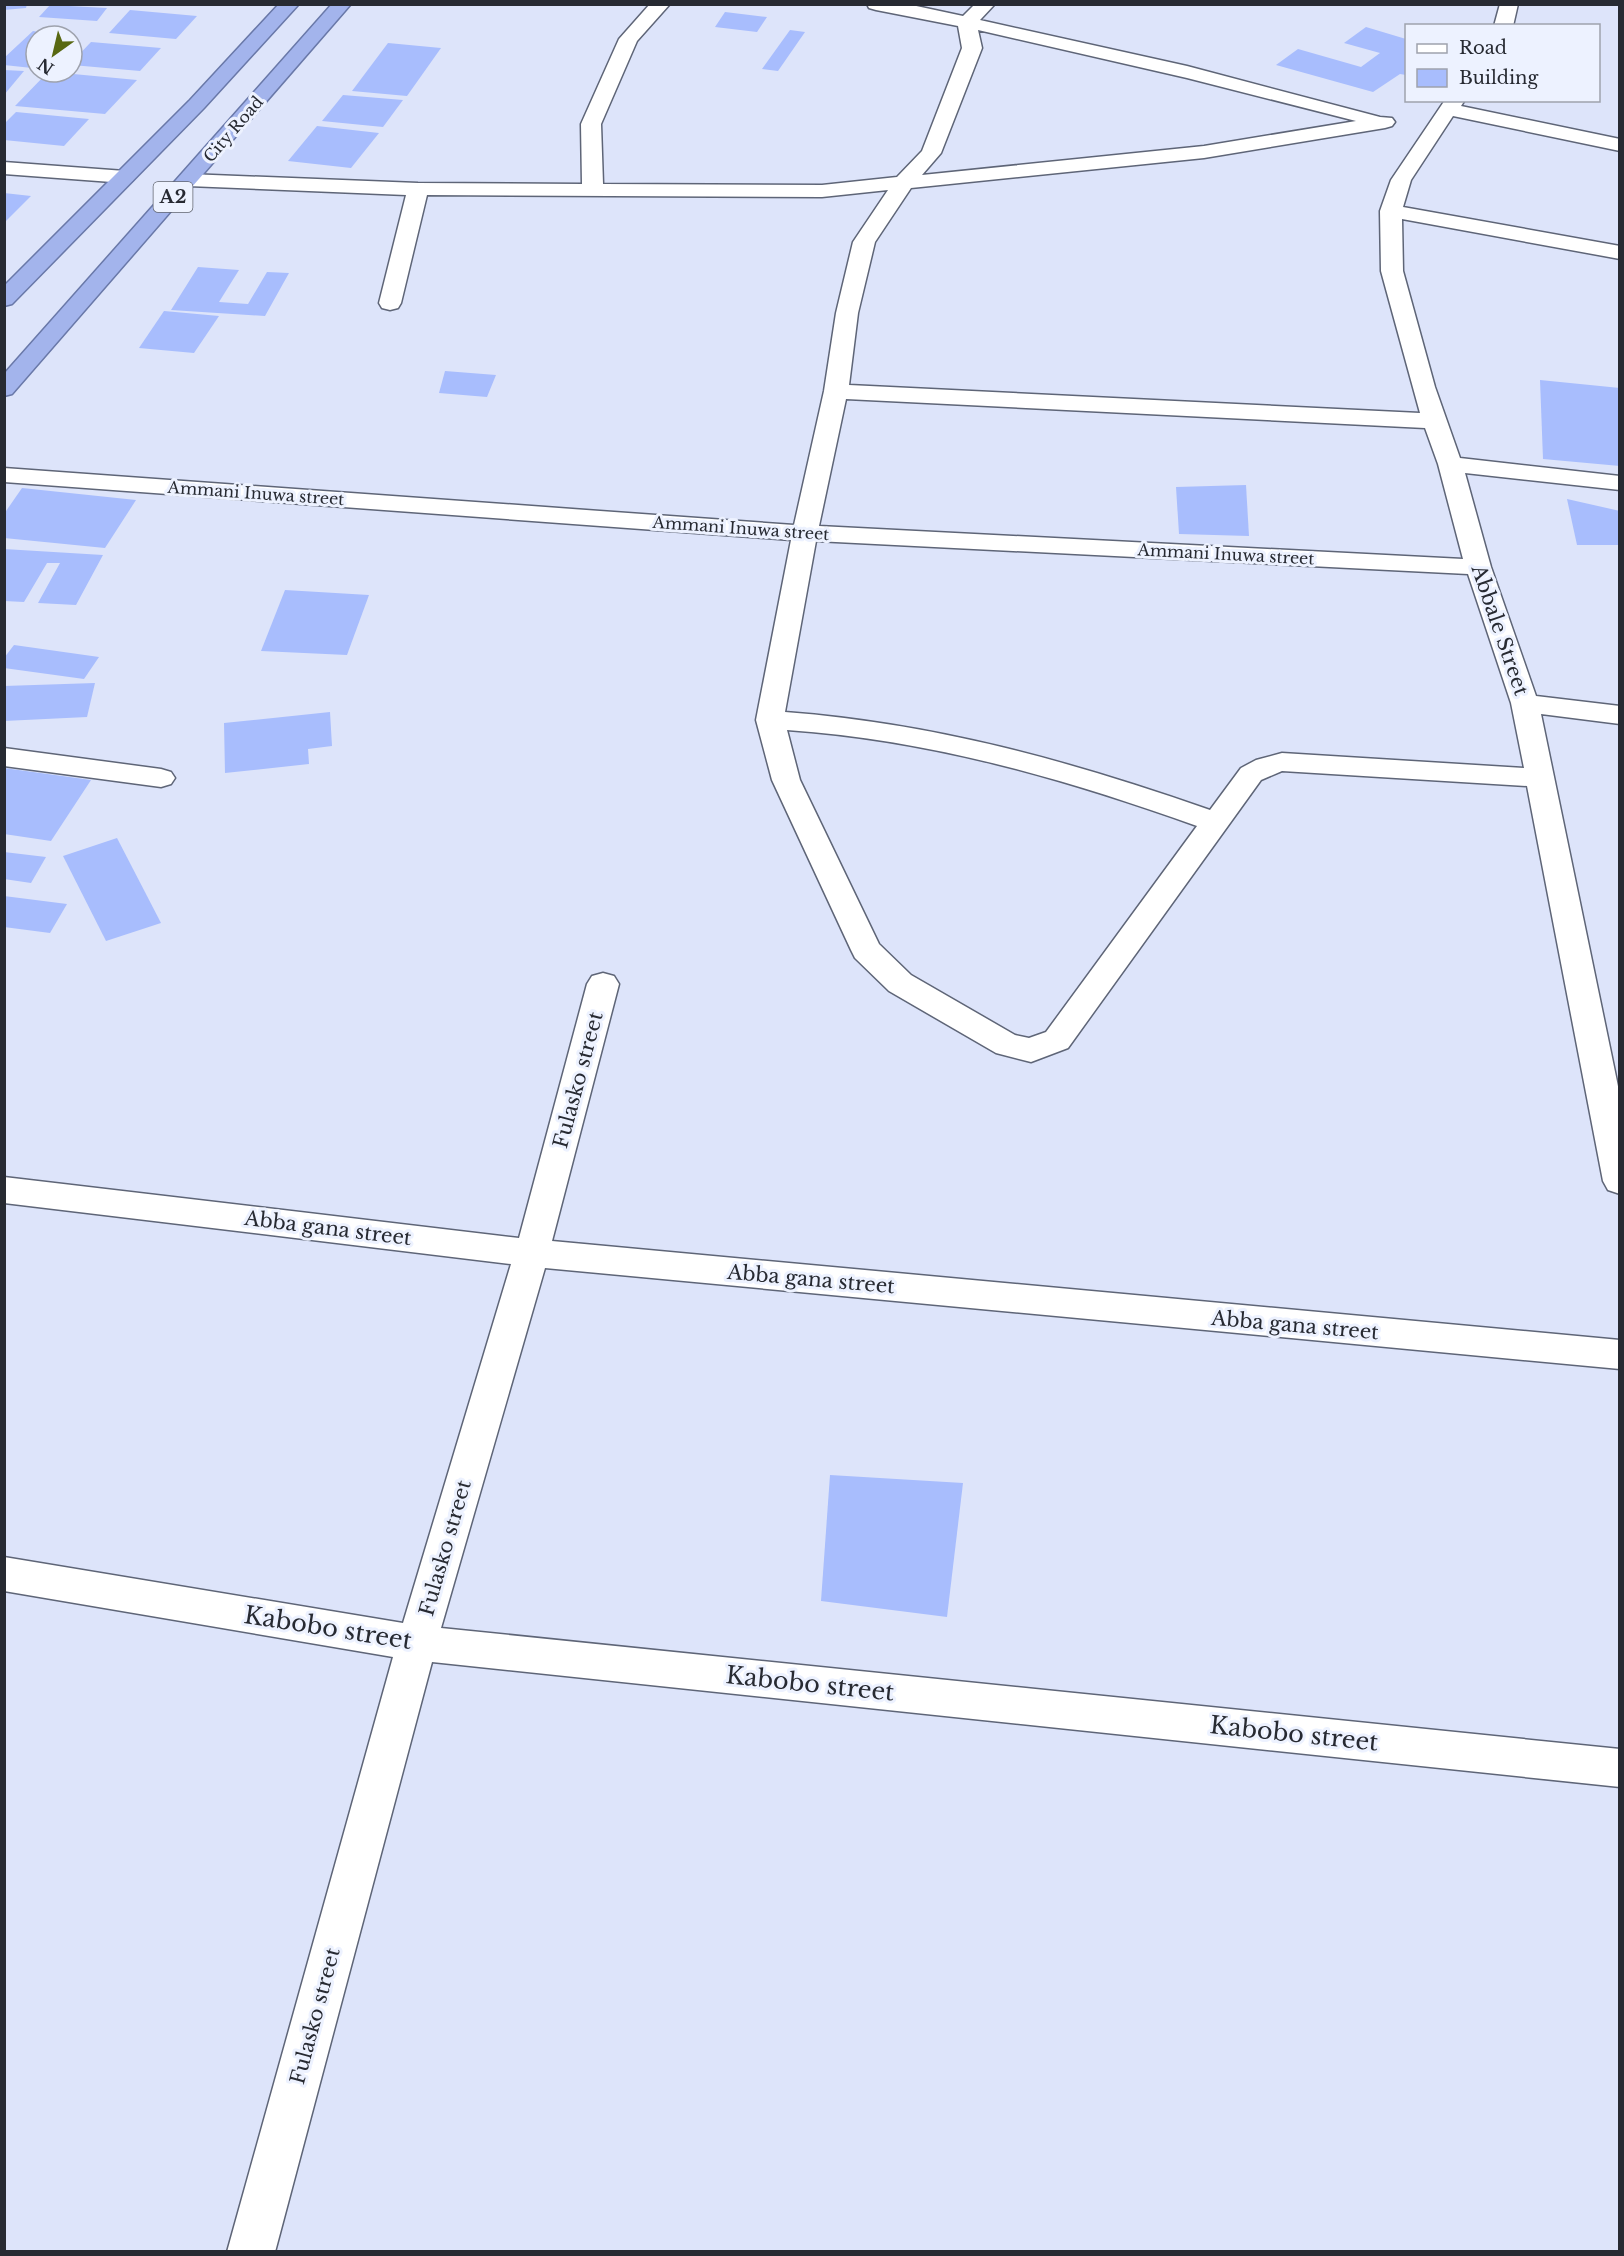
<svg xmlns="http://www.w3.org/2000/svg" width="1624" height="2256" font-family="'Libre Baskerville',serif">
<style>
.building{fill:#a8bdfd}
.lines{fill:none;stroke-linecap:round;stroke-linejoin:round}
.service-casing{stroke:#5e6577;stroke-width:3}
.minor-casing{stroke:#5e6577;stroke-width:3}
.trunk-casing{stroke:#6978a8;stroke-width:3}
.service{fill:#fff;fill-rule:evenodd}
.minor{fill:#fff;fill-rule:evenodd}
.trunk{fill:#a3b4ec;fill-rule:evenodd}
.labels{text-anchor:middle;stroke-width:6;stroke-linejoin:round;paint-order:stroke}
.far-street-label{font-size:16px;fill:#272a32;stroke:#edf2ff}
.shield{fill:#edf2ff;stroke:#626670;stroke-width:1.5}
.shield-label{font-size:18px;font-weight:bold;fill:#272a32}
.street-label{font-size:20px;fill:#272a32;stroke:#edf2ff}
.near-street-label{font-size:24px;fill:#272a32;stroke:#edf2ff}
</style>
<rect width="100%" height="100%" fill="#dde4fa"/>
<g class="building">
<polygon points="4,4 27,4 26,8 4,10"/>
<polygon points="50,5 107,8 97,21 39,17"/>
<polygon points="130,10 197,16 176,39 109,33"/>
<polygon points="725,12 767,17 757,32 715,27"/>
<polygon points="1366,27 1406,39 1406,75 1400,74 1373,92 1276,65 1298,49 1361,67 1380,53 1344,43"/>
<polygon points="790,30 805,32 778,71 762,69"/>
<polygon points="33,31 61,36 36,36 36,64 32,68 4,65 4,58"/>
<polygon points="91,42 161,48 140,71 72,65 72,62"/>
<polygon points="388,43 441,48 407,96 352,91"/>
<polygon points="4,70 24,71 4,95"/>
<polygon points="48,72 52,72 137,80 105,114 15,106"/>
<polygon points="343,95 403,100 383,127 322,121"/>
<polygon points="16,112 89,119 64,146 4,140 4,124"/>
<polygon points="317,126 379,133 351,168 288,161"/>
<polygon points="4,193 31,196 4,223"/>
<polygon points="198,267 239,270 219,302 248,304 267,272 289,273 265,316 171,310"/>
<polygon points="164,311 219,316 194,353 139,348"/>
<polygon points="445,371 496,375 487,397 439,393"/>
<polygon points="1540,380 1620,388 1620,466 1543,459"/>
<polygon points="1246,485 1249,536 1179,534 1176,487"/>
<polygon points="22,488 136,500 105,548 4,538 4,514"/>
<polygon points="1567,499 1620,511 1620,545 1577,545"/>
<polygon points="4,549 103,555 76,605 38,603 60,563 47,563 24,602 4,601"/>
<polygon points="285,590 369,595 347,655 261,651"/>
<polygon points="14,645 99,657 84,679 4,668 4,658"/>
<polygon points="95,683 87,717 4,721 4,686"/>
<polygon points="330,712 332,746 308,749 309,764 225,773 224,723"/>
<polygon points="4,768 91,780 51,841 4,834"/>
<polygon points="117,838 161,923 106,941 63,856"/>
<polygon points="4,852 46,857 31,883 4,879"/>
<polygon points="4,896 67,904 50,933 4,927"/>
<polygon points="830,1475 963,1483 947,1617 821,1601"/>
</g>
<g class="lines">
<g class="service-casing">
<polygon id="service" points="4,748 161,769 171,772 175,778 171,784 161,787 4,766"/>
</g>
<g class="minor-casing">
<g id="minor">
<path d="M650,4H670L637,41L601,124L603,184L822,185L897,177L922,151L962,48L958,26L876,10L869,8L867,4H907L963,16L975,4H995L980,20L1187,66L1380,117L1392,118L1395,122L1392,126L1385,128L1204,158L911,188L875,242L858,313L849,385L1420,413L1381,271L1380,211L1391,180L1445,100H1465L1461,106L1620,139V151L1453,116L1411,180L1403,207L1620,246V259L1402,219L1403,271L1435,387L1460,458L1620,476V490L1465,473L1491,567L1536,696L1620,706V724L1541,714L1620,1096V1194L1608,1190L1603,1181L1527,786L1282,771L1261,780L1068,1048L1031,1062L996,1053L889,991L855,958L851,950L772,780L756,720L791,540L4,482V468L794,525L824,391L836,313L853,242L888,190L822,197L427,195L401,303L398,308L390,310L382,308L379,303L406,195L188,186L181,184L178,180L181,176L188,174L418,183L582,184L581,124L619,39ZM978,30L1187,78L1356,121L1204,146L922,175L941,153L982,48ZM846,399L1425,428L1438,464L1463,559L819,526ZM816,541L1468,574L1511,703L1524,768L1282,753L1256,760L1241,768L1210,810C1071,761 932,723 785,712ZM787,730C931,740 1062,778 1197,826L1046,1032L1029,1038L1015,1035L911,975L879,944L800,780Z"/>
<polygon points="1500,4 1518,4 1513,26 1494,26"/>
<polygon points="4,162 125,171 132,173 135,177 132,181 125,183 4,174"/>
<polygon points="603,973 614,976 619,984 552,1241 1620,1340 1620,1369 545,1268 441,1628 1620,1749 1620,1787 432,1662 275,2252 227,2252 393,1657 4,1591 4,1557 403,1623 511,1264 4,1203 4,1177 519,1238 587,984 592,976"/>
</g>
</g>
<g class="trunk-casing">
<g id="trunk">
<polygon points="279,4 299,4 204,108 12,304 4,306 4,286 190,100"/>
<polygon points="332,4 351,4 12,394 4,396 4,374"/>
</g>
</g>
<use href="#service" class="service"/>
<use href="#minor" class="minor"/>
<use href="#trunk" class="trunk"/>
</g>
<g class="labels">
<g class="far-street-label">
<text transform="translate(233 129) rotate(-49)" y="6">City Road</text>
<text transform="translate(256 493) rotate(4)" y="6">Ammani Inuwa street</text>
<text transform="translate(741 528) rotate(4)" y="6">Ammani Inuwa street</text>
<text transform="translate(1226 554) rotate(3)" y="6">Ammani Inuwa street</text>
</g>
<rect class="shield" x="153.5" y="182" width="39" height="30" rx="4.5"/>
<g class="shield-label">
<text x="173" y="203">A2</text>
</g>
<g class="street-label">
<text transform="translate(1500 630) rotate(71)" y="7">Abbale Street</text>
<text transform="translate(578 1080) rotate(-75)" y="7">Fulasko street</text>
<text transform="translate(328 1228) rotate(7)" y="7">Abba gana street</text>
<text transform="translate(811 1279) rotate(5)" y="7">Abba gana street</text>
<text transform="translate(1295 1325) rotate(5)" y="7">Abba gana street</text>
<text transform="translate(445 1548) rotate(-74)" y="7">Fulasko street</text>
<text transform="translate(315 2016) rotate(-75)" y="7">Fulasko street</text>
</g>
<g class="near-street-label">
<text transform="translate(328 1628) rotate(9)" y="8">Kabobo street</text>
<text transform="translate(810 1684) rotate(6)" y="8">Kabobo street</text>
<text transform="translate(1294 1734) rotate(6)" y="8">Kabobo street</text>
</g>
</g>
<rect width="1624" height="2256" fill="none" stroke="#272a32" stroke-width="12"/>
<rect x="1405" y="24" width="195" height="78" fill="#edf2ff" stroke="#9ea2ad" stroke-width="1.5"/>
<rect x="1417" y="44" width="30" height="9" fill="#ffffff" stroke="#9ea2ad" stroke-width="1.5"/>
<text x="1459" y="54" font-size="18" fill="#272a32">Road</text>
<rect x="1417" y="69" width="30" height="18" fill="#a8bdfd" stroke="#9ea2ad" stroke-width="1.5"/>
<text x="1459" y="84" font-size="18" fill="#272a32">Building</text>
<g transform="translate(54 54) rotate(214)"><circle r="28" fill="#edf2ff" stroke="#9ea2ad" stroke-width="1.5"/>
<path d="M0-4.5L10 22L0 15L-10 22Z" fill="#586812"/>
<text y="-9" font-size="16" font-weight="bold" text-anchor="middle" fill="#272a32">N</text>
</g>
</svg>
